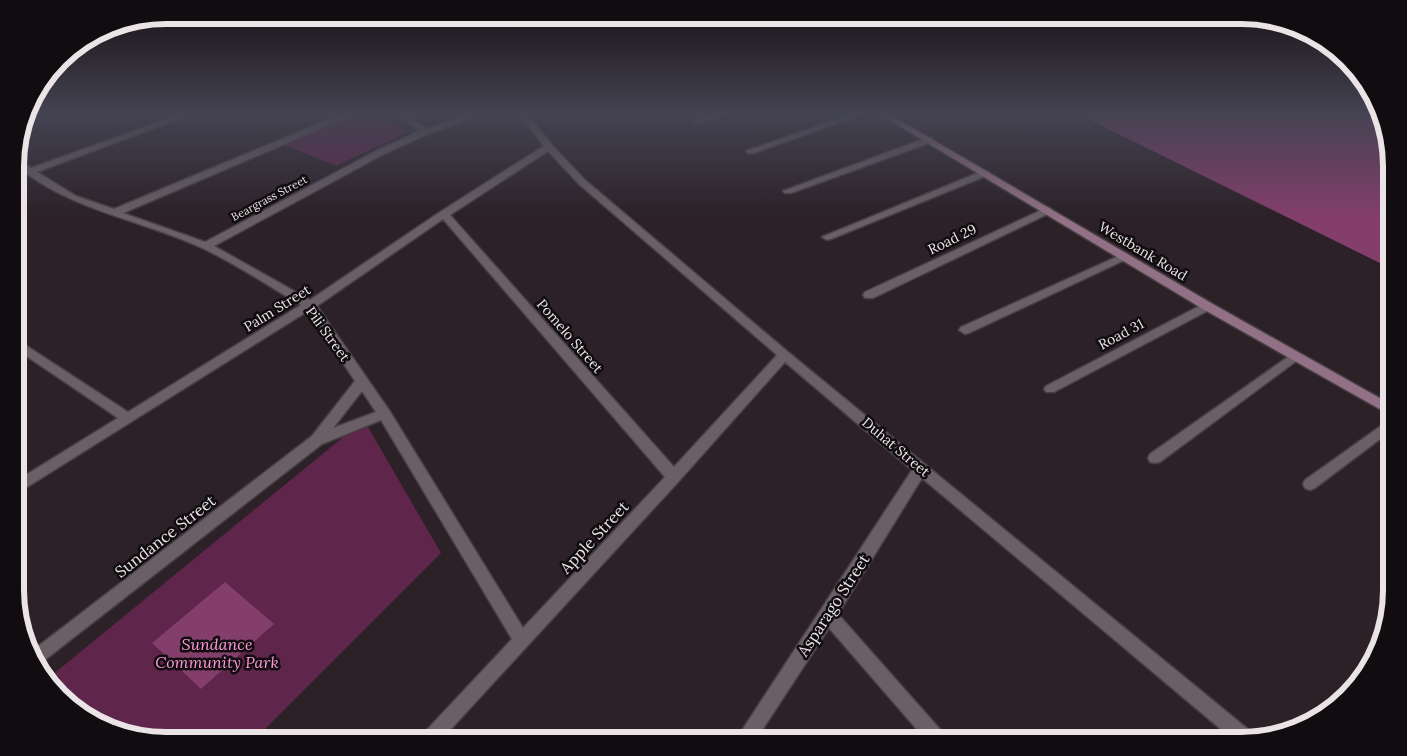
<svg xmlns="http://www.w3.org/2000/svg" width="1407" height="756" font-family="Lora,serif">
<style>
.green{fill:#5f254b}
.water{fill:#843e6b}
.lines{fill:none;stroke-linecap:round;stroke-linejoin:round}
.street-casing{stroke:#473f44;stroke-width:3}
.secondary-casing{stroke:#473f44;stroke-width:3}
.street{fill:#695f65;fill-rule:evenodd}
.secondary{fill:#927085;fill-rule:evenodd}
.labels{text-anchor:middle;stroke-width:5;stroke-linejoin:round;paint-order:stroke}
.far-street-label{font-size:11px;fill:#eae4e7;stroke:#100c0f}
.street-label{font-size:14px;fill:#eae4e7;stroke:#100c0f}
.near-street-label{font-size:16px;fill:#eae4e7;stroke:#100c0f}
.near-park-label{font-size:16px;font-style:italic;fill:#fe99d7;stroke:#100c0f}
.rim{fill:none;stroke:#eae4e7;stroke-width:6}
</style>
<rect width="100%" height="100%" fill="#2b2127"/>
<g class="green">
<polygon points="354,113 379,113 407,132 336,166 282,144"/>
<polygon points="364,420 441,553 253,741 165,741 90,721 46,680"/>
</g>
<g class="water">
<polygon points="1076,113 1377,113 1392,155 1392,269"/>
<polygon points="225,582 274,624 201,689 152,643"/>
</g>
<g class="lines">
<g class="street-casing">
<g id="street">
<path d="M184,113H195L37,172L76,196L114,209L344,113H354L353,115L123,213L205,242L376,151L419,131L398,113H407L426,129L474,113H485L428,134L382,155L214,246L310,300L440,212L544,146L518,113H526L552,145L585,180L788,352L1255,735L1257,739L1235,741L922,478L838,614L945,735L948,741H927L829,628L755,741H735L912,470L785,362L679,481L440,741H419L422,735L512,639L381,420L322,444L37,666L32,651L312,436L355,381L308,311L16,494V481L118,418L16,349V339L128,412L301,305C269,286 236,264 202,248C140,219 70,211 16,165V157L31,168ZM548,151L579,184L777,355L674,467L450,215ZM443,219L665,477L523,628L389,410L317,306ZM362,391L376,412L333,428Z"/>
<polygon points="715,113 727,113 698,124 694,121"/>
<polygon points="855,113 866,113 754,153 748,153 746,151"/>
<polygon points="929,137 932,138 932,142 791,193 785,193 783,191"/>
<polygon points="985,170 990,173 988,175 831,239 827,240 822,237"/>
<polygon points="1048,207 1053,210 1052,212 873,298 865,298 863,295 865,292"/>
<polygon points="1123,254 1127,255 1128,257 1127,259 969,333 965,334 959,330 961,327"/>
<polygon points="1207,302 1213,306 1211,309 1054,392 1046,392 1044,389 1046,386"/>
<polygon points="1295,352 1301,356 1299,359 1160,462 1155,463 1150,462 1148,458 1150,454"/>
<polygon points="1392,418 1392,430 1315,488 1310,490 1305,488 1303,484 1305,480"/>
</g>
</g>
<g class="secondary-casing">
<polygon id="secondary" points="878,113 887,113 1211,303 1392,405 1392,416 1203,309"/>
</g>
<use href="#street" class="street"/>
<use href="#secondary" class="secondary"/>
</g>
<linearGradient id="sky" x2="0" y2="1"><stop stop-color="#181215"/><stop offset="0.52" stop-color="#444352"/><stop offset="1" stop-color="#444352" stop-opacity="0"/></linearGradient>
<rect width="1407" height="218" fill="url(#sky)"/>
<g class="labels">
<g class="far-street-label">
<text transform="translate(269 198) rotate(-28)" y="4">Beargrass Street</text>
</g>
<g class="street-label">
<text transform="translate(952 239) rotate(-26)" y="5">Road 29</text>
<text transform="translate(1143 251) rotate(31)" y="5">Westbank Road</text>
<text transform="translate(277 308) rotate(-32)" y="5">Palm Street</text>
<text transform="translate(328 334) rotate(54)" y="5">Pili Street</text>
<text transform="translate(1121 334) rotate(-28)" y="5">Road 31</text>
<text transform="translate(570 336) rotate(49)" y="5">Pomelo Street</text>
<text transform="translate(896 447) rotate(40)" y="5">Duhat Street</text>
</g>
<g class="near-street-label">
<text transform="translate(165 536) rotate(-38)" y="6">Sundance Street</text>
<text transform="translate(594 537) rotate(-47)" y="6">Apple Street</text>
<text transform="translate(833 605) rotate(-57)" y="6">Asparago Street</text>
</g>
<g class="near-park-label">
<text x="217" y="650">Sundance<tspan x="217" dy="18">Community Park</tspan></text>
</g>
</g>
<path d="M0 0H1407V756H0ZM166 24H1241A142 142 0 0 1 1383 166V590A142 142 0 0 1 1241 732H166A142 142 0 0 1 24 590V166A142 142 0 0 1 166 24Z" fill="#100c0f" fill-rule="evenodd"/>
<path class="rim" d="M166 24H1241A142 142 0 0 1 1383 166V590A142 142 0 0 1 1241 732H166A142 142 0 0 1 24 590V166A142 142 0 0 1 166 24Z"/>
</svg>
